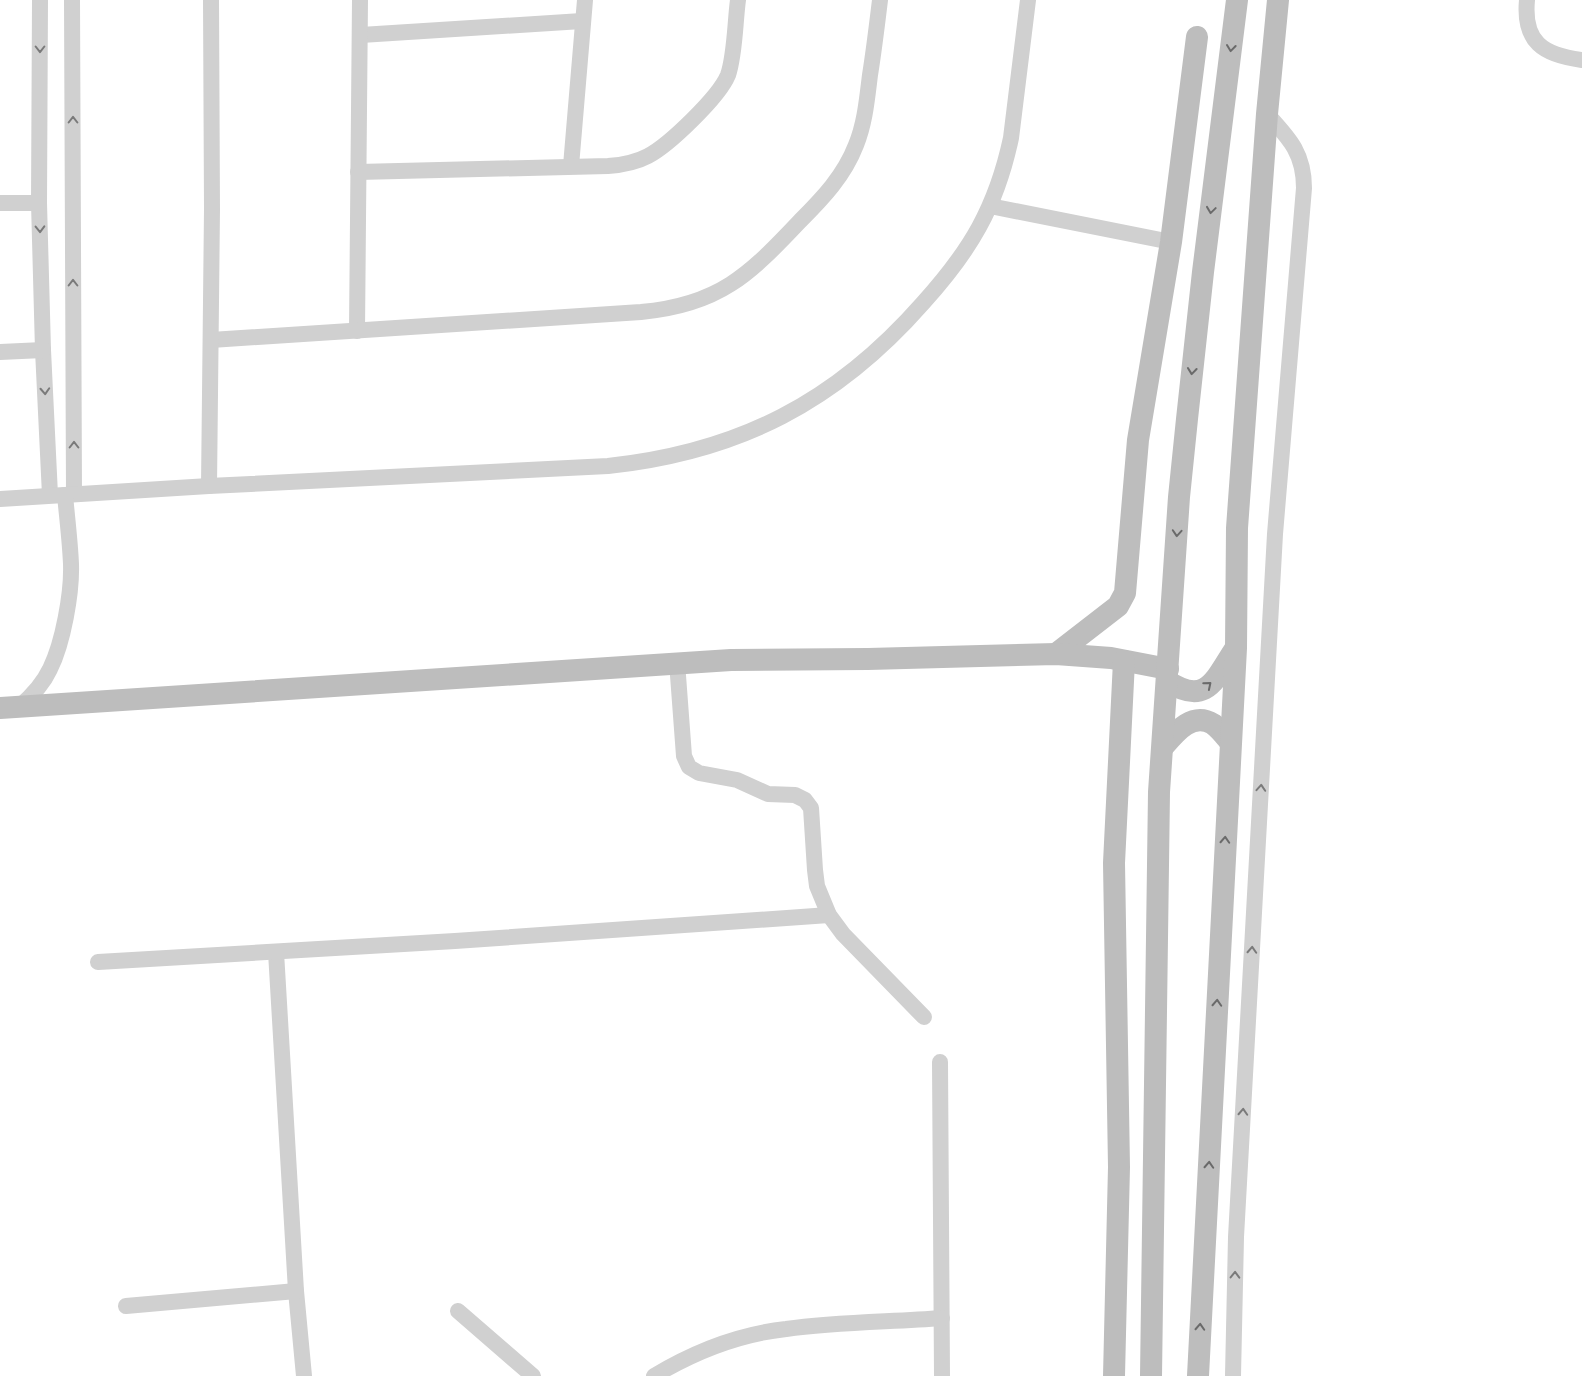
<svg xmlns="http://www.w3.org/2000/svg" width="1582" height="1376" font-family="'Varela Round',sans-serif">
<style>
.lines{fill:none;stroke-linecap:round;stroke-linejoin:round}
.street{stroke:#d0d0d0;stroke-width:16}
.secondary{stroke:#bdbdbd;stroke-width:22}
.oneway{stroke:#6a6a6a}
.oneway2{stroke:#7a7a7a}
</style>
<rect width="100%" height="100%" fill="#fff"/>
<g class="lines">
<g class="street">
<polyline points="40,0 39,203 43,350 50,495"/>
<polyline points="72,0 74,494"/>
<path d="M1527,0C1523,42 1543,55 1582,60"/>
<polyline points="361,35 582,21"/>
<polyline points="571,166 585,0"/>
<path d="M358,172L608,166C622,165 635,163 648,156C669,145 719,97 728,75C735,55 735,22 738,0"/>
<polyline points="0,203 39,203"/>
<polyline points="990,206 1171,242"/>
<polyline points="357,331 360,0"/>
<path d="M211,340L641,312C719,305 749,275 800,221C823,198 844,176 856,145C865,123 867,99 870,75C874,50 877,25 880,0"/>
<polyline points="0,352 43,350"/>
<polyline points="209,486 212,209 211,0"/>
<path d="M0,499L209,486L608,466C739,452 836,402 923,303C970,251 996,208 1011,138L1028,0"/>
<polyline points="677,662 684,756 689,767 699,773 737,780 768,794 795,795 805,800 811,808 815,870 817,886 829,915 843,934 924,1017"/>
<path d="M19,707C32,696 43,684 50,669C63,643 72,593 71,564C70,541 67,517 65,495"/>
<polyline points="276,952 296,1291 304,1376"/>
<polyline points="98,962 455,941 829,915"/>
<polyline points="940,1062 942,1376"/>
<polyline points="126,1306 296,1291"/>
<polyline points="458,1311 533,1376"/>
<path d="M654,1376C694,1352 740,1334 786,1329C837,1322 890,1322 942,1318"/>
<path d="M1233,1376L1236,1237L1275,534L1304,188C1304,153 1289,138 1267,114"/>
</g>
<g class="secondary">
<polyline points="1056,654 1118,606 1125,593 1138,440 1171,242 1197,37"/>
<path d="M1167,681C1207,707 1215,679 1235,649"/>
<polyline points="0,708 731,660 868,659 1056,654 1111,658 1168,669"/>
<path d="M1163,747C1175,733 1192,711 1213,724C1220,729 1225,736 1230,742"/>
<polyline points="1114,1376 1119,1167 1114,863 1124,661"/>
<polyline points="1151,1376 1159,792 1179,497 1187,419 1203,272 1237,0"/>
<polyline points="1198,1376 1236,648 1237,528 1267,114 1278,0"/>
</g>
</g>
<defs><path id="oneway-chevron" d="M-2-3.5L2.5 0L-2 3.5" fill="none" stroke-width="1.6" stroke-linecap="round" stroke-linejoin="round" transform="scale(1.25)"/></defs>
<g class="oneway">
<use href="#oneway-chevron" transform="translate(1231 48) rotate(97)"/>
<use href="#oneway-chevron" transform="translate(1211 210) rotate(98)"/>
<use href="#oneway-chevron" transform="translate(1192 371) rotate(96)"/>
<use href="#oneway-chevron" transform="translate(1177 533) rotate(94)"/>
<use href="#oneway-chevron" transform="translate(1208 685) rotate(-40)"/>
<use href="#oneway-chevron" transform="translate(1225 840) rotate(-87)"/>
<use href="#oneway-chevron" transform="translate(1217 1003) rotate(-87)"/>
<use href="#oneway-chevron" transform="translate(1209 1165) rotate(-87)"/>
<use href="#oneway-chevron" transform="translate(1200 1327) rotate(-87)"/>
</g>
<g class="oneway2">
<use href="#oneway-chevron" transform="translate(40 49) rotate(90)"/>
<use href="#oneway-chevron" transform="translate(73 120) rotate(-90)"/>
<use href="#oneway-chevron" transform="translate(40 229) rotate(89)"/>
<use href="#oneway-chevron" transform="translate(73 283) rotate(-90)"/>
<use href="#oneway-chevron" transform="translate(45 391) rotate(87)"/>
<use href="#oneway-chevron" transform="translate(74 445) rotate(-90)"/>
<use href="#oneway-chevron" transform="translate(1261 788) rotate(-86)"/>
<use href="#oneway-chevron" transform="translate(1252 950) rotate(-87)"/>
<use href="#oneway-chevron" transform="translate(1243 1112) rotate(-87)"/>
<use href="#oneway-chevron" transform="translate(1235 1275) rotate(-89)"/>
</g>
</svg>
